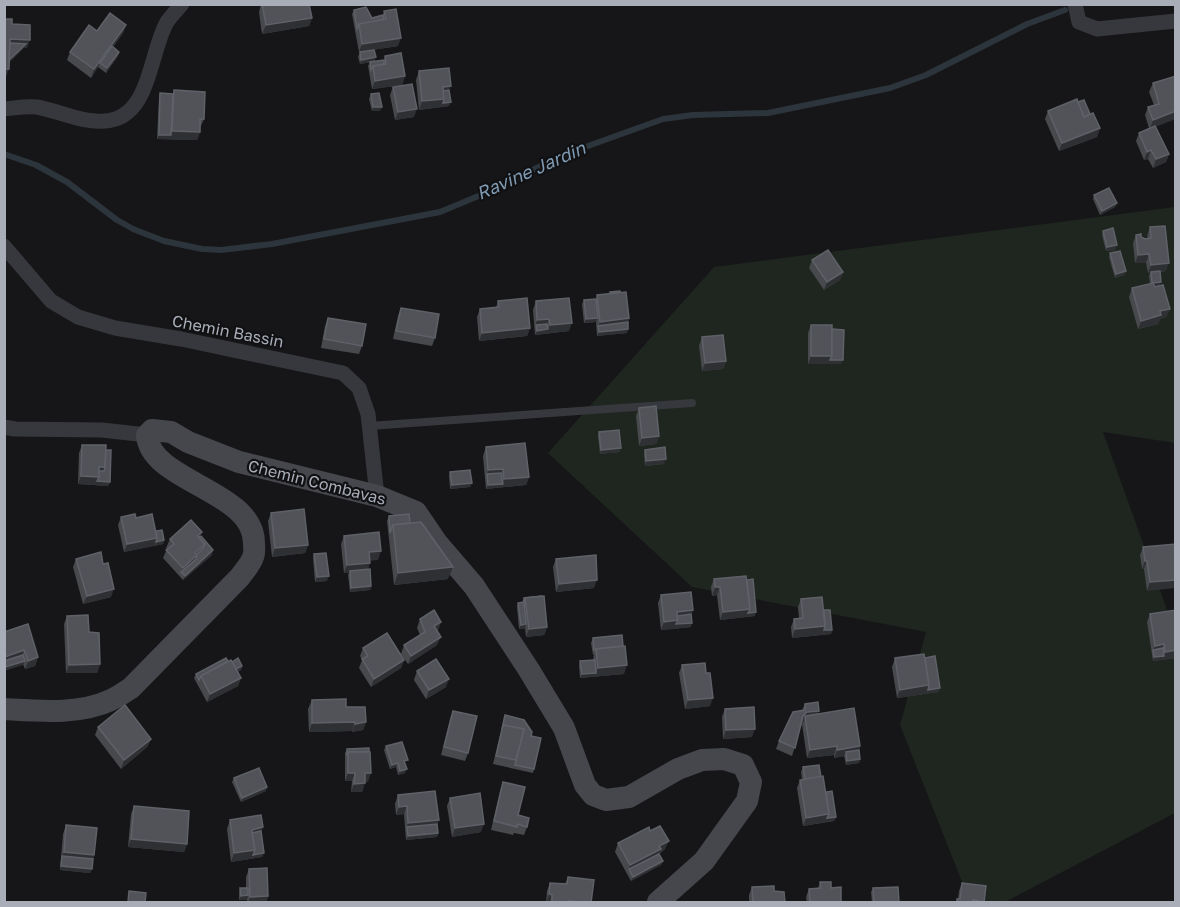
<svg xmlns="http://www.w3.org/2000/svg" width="1180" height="907" font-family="'Golos Text',sans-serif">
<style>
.green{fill:#1e261f}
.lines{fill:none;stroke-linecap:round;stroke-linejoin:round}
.stream{stroke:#2c353c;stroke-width:6}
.lane{stroke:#37383d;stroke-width:8}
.street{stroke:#37383d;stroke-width:15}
.secondary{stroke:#45474d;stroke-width:22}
.wall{fill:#47494d}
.shaded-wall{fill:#2f3033}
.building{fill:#525359;stroke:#5f6168;stroke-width:1.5}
.labels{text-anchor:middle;stroke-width:4.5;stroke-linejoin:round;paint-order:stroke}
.street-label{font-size:16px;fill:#a8adb8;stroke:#111113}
.water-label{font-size:18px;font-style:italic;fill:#7f9bb3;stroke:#111113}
</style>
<rect width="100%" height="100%" fill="#161618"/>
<polygon class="green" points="1175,207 1175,443 1103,432 1175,632 1175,813 1005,902 970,902 900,725 926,632 692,587 548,453 714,267"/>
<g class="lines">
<polyline class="stream" points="4,154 36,165 67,182 117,220 133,229 164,241 202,249 221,250 272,244 440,212 488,192 563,155 663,119 693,115 768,113 890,88 926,75 1027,24 1065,10"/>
<polyline class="lane" points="369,426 692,403"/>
<g class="street">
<polyline points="1075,4 1079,22 1097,29 1176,21"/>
<path d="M4,109C15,108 27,106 37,107C59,111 82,123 105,121C151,118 149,53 167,22C171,16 177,10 182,4"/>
<polyline points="4,246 51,301 78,317 115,328 181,339 343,373 359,388 368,414 377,496"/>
<polyline points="4,427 15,429 102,430 147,435"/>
</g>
<path class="secondary" d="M4,709C39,711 79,715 111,700C118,697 125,692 131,688L240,577C244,571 251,564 253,557C255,553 254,547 254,543C254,490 150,482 147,435L152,430L171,432L188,442L239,462L377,496L416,512L437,543L474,586L529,670L564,728L585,785L593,795L606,800L629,797L678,769L702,760L724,759L743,765L751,782L747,801L704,861L658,902"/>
</g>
<g class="wall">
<polygon points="261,4 309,4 312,18 309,26 262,34 259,12"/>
<polygon points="354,10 372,18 383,15 384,11 398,46 359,52 352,14"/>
<polygon points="126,25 123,33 113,47 119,52 118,56 106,73 98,67 91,78 67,60 70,52 97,31"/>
<polygon points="360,52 376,57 374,62 384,60 385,56 405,76 402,85 372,89 368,66 370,62 360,64 358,57"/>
<polygon points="419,71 449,90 449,106 419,110 416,80"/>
<polygon points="1176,76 1156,126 1169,154 1166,162 1153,168 1148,159 1144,160 1136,141 1139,133 1149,128 1145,115 1148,107 1154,105 1149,92 1153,83"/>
<polygon points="393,87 414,117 395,120 390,95"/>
<polygon points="174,90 204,119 200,128 200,132 197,140 157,139 159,97 160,93 173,94"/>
<polygon points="371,94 380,111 372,111 369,99"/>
<polygon points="1048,111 1090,114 1100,128 1097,137 1059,151 1045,119"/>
<polygon points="1094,195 1117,203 1115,207 1100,215 1093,199"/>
<polygon points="1150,227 1166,271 1160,272 1160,286 1170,309 1166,317 1160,319 1158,324 1138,329 1129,297 1132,288 1150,284 1149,276 1150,273 1148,273 1146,263 1135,263 1133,243 1136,235 1145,239 1148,238 1147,236"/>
<polygon points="1103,231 1117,245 1115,250 1106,251 1102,235"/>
<polygon points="1110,253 1126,271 1124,275 1115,278 1109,257"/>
<polygon points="812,260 843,272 840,280 824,290 809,268"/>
<polygon points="597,295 629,318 628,322 627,333 597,336 596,322 584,323 582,304 584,300 596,299"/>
<polygon points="498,301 530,328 527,336 479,341 477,317 480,309 496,307"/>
<polygon points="536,301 569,331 535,335 533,310"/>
<polygon points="401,308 435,338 432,346 393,339 398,316"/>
<polygon points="328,318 362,346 359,354 321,348 325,326"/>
<polygon points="811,325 832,329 841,364 808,364 808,333"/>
<polygon points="702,337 726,361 723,369 702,371 699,346"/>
<polygon points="639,408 659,436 656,444 639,446 636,416"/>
<polygon points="599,432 620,452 600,454 598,436"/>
<polygon points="82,445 106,450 110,482 108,486 78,484 79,453"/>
<polygon points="486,447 529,477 526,485 486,489 483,456"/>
<polygon points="645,450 664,464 645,466 644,454"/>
<polygon points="450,472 472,483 470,487 450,489 449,476"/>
<polygon points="271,513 308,545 305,553 272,557 268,521"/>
<polygon points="389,516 410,523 448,579 394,585 387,521"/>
<polygon points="121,517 136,518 156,531 164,540 163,544 124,552 118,525"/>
<polygon points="201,536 212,555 183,580 163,558 167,549 166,548 170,539"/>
<polygon points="344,536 378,560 370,560 368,569 371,586 370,590 350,592 348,575 349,573 344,573 341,544"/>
<polygon points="1176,544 1147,591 1144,569 1142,569 1140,555 1143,547"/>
<polygon points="314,554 327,581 315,582 313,558"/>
<polygon points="76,559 111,597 83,604 73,567"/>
<polygon points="556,559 594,588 556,592 553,567"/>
<polygon points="714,579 747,580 755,616 720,620 717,595 712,596 711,587"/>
<polygon points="661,595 693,610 691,614 691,627 661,630 658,603"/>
<polygon points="524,598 547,627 544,635 526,637 525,628 519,629 517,607 518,603 522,602"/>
<polygon points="801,599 824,610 832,630 831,634 792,638 791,627 794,619 799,618 798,607"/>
<polygon points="1176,610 1176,658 1153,661 1147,622 1150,614"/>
<polygon points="67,616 89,632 100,664 97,673 66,673 64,624"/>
<polygon points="420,619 441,622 437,631 437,645 408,664 401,654 404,645 420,635 417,628"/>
<polygon points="4,632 38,657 35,666 25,669 23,664 4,671"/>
<polygon points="593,638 624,674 580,678 579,666 580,661 593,660 594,654 593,655 591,643"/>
<polygon points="363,648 404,660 401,668 371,687 359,668 362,660 360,656"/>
<polygon points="895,658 925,658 940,688 938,692 897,698 892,667"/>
<polygon points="228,661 242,666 241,670 237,672 241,678 238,686 207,702 194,678 196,674"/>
<polygon points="682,665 706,673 710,706 685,709 679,673"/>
<polygon points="417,671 446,687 426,699 414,680"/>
<polygon points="312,700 346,707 366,722 363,730 352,732 352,731 309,732 308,709"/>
<polygon points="805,704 860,746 859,750 860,759 859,763 846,765 844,756 834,758 834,755 807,758 802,724 804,721 802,723 792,756 776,749 779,741 802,710"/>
<polygon points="725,709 752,737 723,739 722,717"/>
<polygon points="453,711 468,753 465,761 441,755 450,719"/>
<polygon points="505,715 534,769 533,773 493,764"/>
<polygon points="98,727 151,739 147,747 121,769 95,735"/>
<polygon points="386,746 406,765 405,773 398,775 396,767 390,769 384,750"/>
<polygon points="347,749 368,782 365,782 362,792 351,792 352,781 345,781 345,753"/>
<polygon points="803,767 821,777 826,792 836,817 834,821 803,826 797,788 800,780 802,780 801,772"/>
<polygon points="234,778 266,791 241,802 232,782"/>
<polygon points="503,782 518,815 527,827 524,835 514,833 513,835 491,830 500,791"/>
<polygon points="398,795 439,820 437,824 438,833 437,837 406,840 404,814 396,815 395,804"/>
<polygon points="450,798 481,832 452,837 447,806"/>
<polygon points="134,806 187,844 184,852 128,847 131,814"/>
<polygon points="230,820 263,827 261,831 264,853 262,857 231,862 227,829"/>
<polygon points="66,825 94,855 90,873 60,870 63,834"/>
<polygon points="650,831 665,849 659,854 663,861 661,865 631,881 615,852 618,843"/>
<polygon points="249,869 268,896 266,903 247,903 247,900 239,900 239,892 240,888 246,888 246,877"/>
<polygon points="568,877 591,903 546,903 547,891 550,883 565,884"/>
<polygon points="820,882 831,888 841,903 807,903 806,897 809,889 818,888"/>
<polygon points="962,883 986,886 984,903 956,903 958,899 959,891"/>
<polygon points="752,887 774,891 785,903 749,903 749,895"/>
<polygon points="873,888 899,903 872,903 871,892"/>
</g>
<g class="shaded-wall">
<polygon points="312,18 309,26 262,34 266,25"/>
<polygon points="126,25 123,33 101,64 100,63 98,67 91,78 94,69"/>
<polygon points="401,38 398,46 359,52 362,44"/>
<polygon points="10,39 30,40 27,48 24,48 7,65"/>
<polygon points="119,52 118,56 106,73 107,68"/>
<polygon points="376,57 374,62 360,64 361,60"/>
<polygon points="4,69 9,69 6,77 4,77"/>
<polygon points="405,76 402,85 372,89 375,81"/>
<polygon points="451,86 447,94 442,95 443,87"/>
<polygon points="444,99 441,107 419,110 422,101"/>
<polygon points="451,102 449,106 441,107 443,103"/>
<polygon points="373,107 382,107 380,111 372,111"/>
<polygon points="417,109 414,117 395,120 398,112"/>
<polygon points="1176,111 1176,119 1150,129 1153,120"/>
<polygon points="1100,128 1097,137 1059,151 1062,143"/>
<polygon points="172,131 200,132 197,140 157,139 159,135 171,135"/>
<polygon points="1151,150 1148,159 1144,160 1147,152"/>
<polygon points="1169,154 1166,162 1153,168 1156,159"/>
<polygon points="1117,203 1115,207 1100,215 1102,211"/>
<polygon points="1117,245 1115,250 1106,251 1107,247"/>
<polygon points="1149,254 1146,263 1135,263 1138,255"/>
<polygon points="1169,263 1166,271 1148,273 1151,265"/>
<polygon points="1126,271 1124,275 1115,278 1116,274"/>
<polygon points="843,272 840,280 824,290 827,282"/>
<polygon points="1161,282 1159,286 1151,287 1152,283"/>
<polygon points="1170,309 1166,317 1160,319 1158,324 1138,329 1141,321 1160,311"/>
<polygon points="598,318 596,322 584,323 586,319"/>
<polygon points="629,318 626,327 598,326 597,330 600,322"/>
<polygon points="549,319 546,328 536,325 534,329 537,320"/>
<polygon points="572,323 569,331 535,335 537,331 548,329 550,325"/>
<polygon points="530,328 527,336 479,341 482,333"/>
<polygon points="628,329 627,333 597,336 599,332"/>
<polygon points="811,356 832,356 843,360 841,364 808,364"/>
<polygon points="726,361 723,369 702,371 705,363"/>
<polygon points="659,436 656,444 639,446 642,438"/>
<polygon points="621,448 620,452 600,454 601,450"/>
<polygon points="666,459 664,464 645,466 646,461"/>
<polygon points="99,467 105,467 102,476 97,476"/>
<polygon points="503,469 500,477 487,474 488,470"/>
<polygon points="81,476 99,477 110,482 108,486 78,484"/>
<polygon points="529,477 526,485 486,489 488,485 502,484 504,479"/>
<polygon points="472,483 470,487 450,489 452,485"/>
<polygon points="157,538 154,546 124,552 127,544"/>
<polygon points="164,540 163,544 154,546 156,542"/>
<polygon points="205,544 202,552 194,563 181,572 183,568 195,553"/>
<polygon points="308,545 305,553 272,557 275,548"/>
<polygon points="213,550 212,555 183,580 185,576"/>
<polygon points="381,551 378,560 366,561 369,552"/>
<polygon points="1145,561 1147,561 1144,569 1142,569"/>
<polygon points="370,563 367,571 350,571 349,573 344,573 347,565"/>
<polygon points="453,567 448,579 394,585 398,573"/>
<polygon points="329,576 327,581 315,582 317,577"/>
<polygon points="597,580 594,588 556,592 559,584"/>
<polygon points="1176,580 1176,588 1147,591 1150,582"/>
<polygon points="371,586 370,590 350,592 351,588"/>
<polygon points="715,587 720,587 717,595 712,596"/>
<polygon points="114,589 111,597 83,604 87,596"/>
<polygon points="750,609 756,612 755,616 720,620 723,612"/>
<polygon points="693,610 690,619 676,616 677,612"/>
<polygon points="678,620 675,629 661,630 664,622"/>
<polygon points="441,622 438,631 431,635 434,626"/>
<polygon points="692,623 691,627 675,629 676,624"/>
<polygon points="526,624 525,629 519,629 521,625"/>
<polygon points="825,626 822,635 792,638 795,629"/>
<polygon points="547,627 544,635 526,637 529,629"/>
<polygon points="824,630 832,630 831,634 822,635"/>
<polygon points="441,637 437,645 408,664 411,656"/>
<polygon points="1164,644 1161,652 1153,650 1155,646"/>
<polygon points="24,650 21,659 4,665 5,657"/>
<polygon points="1176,650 1176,658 1153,661 1154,657 1164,656 1165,652"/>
<polygon points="38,657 35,666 25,669 28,661"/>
<polygon points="404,660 401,668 371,687 374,679"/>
<polygon points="25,661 23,665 4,671 5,667"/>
<polygon points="100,664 97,673 66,673 69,665"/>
<polygon points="627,665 624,674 580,678 582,674 596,673 598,668"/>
<polygon points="242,666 241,670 233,674 235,670"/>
<polygon points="241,678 238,686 207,702 210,694"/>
<polygon points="449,679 446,687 426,699 429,690"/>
<polygon points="929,685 940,688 938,692 897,698 900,690"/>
<polygon points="713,698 710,706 685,709 688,700"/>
<polygon points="819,711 816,719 805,716 804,721 800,725 803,716 807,712"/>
<polygon points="355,722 352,731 309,732 312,723"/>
<polygon points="366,722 363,730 352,732 355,724"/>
<polygon points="755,729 752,737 723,739 726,730"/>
<polygon points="151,739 147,747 121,769 124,760"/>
<polygon points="837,746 834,755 807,758 810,750"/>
<polygon points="860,746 857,754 846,752 844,756 834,758 837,750"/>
<polygon points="860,759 859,763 846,765 847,761"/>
<polygon points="398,763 396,767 390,769 392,765"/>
<polygon points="407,769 405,773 398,775 400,771"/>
<polygon points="348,773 355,773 352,781 345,781"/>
<polygon points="365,773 371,773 368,782 362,782"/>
<polygon points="365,783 362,792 351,792 354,784"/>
<polygon points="267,787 266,791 241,802 242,798"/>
<polygon points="407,806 404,814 396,815 399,807"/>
<polygon points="829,814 826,822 803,826 806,818"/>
<polygon points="836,817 834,821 826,822 827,818"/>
<polygon points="439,820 435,828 407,827 408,823"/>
<polygon points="484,824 481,832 452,837 455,828"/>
<polygon points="263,827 260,836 250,834 252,830"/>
<polygon points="438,833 437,837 406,840 408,836"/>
<polygon points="131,839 187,844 184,852 128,847"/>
<polygon points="669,841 665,849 659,853 658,858 629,869 627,874 630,865 659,846"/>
<polygon points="255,850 264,853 262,857 231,862 234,853"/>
<polygon points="64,852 94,855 91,863 62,856"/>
<polygon points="663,861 661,865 631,881 633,877"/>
<polygon points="61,866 92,869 90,873 60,870"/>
<polygon points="549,894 552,895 550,903 546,903"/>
<polygon points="248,895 247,900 239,900 241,896"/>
<polygon points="268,896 266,903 248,903 250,897"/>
<polygon points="973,900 984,902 984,903 973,903"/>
</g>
<g class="building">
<polygon points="262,4 309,4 312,18 266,25"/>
<polygon points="366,7 372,18 383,15 384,20 359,24 357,29 354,10"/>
<polygon points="396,9 401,38 362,44 359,24 386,19 384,11"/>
<polygon points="110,13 126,25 94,69 70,52 89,25 97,31"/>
<polygon points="4,19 12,19 12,24 30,25 30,40 10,39 9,69 4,69"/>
<polygon points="10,43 26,44 9,60"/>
<polygon points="112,46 119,52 107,68 100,63"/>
<polygon points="374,50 376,57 361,60 360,52"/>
<polygon points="401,53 405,76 375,81 373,66 386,64 385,56"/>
<polygon points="384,60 384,64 373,66 371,70 370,62"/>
<polygon points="449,68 451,86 443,87 444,99 422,101 419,71"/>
<polygon points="1176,76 1176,111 1153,120 1148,107 1159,104 1153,83"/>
<polygon points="412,84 417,109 398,112 393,87"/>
<polygon points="174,90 205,92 204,119 200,119 200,132 172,131"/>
<polygon points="449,90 451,102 443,103 444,99 443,91"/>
<polygon points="160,93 173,94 171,135 159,135"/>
<polygon points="379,93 382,107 373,107 371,94"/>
<polygon points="1077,99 1084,117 1093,113 1100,128 1062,143 1048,111"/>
<polygon points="1084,100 1090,114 1084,117 1078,102"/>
<polygon points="1155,126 1169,154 1156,159 1151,150 1147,152 1139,133"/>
<polygon points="1109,188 1117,203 1102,211 1094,195"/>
<polygon points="1165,226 1169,263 1151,265 1149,254 1138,255 1136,235 1141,234 1141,237 1145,239 1151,238 1150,227"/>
<polygon points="1113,228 1117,245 1107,247 1103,231"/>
<polygon points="828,250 843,272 827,282 812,260"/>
<polygon points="1120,251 1126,271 1116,274 1110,253"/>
<polygon points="1160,271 1161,282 1152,283 1151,272"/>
<polygon points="1153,283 1155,287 1163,285 1170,309 1160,311 1161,315 1141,321 1132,288"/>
<polygon points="620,291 620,292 610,294 610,292"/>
<polygon points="626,292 629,318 600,322 597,295"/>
<polygon points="527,298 530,328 482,333 480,309 499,307 498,301"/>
<polygon points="569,298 572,323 550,325 549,319 537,320 536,301"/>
<polygon points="596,299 598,318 586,319 584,300"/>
<polygon points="401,308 439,314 435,338 396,331"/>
<polygon points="328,318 366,324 362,346 324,339"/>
<polygon points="628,322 628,329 599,332 598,326"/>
<polygon points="547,324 548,329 537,331 536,325"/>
<rect x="811" y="325" width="21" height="31"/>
<polygon points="832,329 844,330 843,360 830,360 832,356"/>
<polygon points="723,335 726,361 705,363 702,337"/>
<polygon points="656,406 659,436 642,438 639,408"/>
<polygon points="619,430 621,448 601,450 599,432"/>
<polygon points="525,443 529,477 504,479 503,469 488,470 486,447"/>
<polygon points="82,445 106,445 105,467 99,467 99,477 81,476"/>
<polygon points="665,447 666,459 646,461 645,450"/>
<polygon points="106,450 111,450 110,482 97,481 99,477 99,471 104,471 105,467"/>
<polygon points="470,470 472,483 452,485 450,472"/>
<polygon points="501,473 503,484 488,485 487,474"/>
<polygon points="304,509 308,545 275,548 271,513"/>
<polygon points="135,514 136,518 152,514 157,538 127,544 121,517"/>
<polygon points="409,514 410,523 393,525 390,533 389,516"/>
<polygon points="191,520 202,532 198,536 205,544 195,553 197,555 183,568 166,550 174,544 170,539"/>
<polygon points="421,522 453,567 398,573 393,525"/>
<polygon points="162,530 164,540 156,542 157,538 156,531"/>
<polygon points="379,532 381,551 369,552 370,563 347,565 344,536"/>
<polygon points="201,536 213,550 185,576 181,572 196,559 197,554 203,548 205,544 199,538"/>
<polygon points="1176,544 1176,580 1150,582 1147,561 1145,561 1143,547"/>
<polygon points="101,552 103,564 108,563 114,589 87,596 76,559"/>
<polygon points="326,553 329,576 317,577 314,554"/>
<polygon points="596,555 597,580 559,584 556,559"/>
<polygon points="370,569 371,586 351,588 350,571"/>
<polygon points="746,576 750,609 723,612 720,587 715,587 714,579"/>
<polygon points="753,579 756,612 748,613 750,609 747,580"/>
<polygon points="691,592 693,610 677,612 678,620 664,622 661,595"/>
<polygon points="542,596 525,598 524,602 526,624 521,625 518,603 524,602 524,598"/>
<polygon points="544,596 547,627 529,629 525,598"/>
<polygon points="822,597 825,626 795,629 794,619 803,618 801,599"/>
<polygon points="434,610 441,622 434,626 441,637 411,656 404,645 425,632 420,619"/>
<polygon points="824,610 830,610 832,630 824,630 825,626"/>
<polygon points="1176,610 1176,650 1165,652 1164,644 1155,646 1150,614"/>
<polygon points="691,614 692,623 676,624 678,620 677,616"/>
<polygon points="88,615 89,632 99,633 100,664 69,665 67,616"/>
<polygon points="28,624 38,657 28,661 24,650 5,657 4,632"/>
<polygon points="387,633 404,660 374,679 362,659 368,656 363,648"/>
<polygon points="622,635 623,646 596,649 596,650 594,650 593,638"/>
<polygon points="625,646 627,665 598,668 596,649"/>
<polygon points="1163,648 1164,656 1154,657 1153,650"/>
<polygon points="924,654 929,685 900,690 895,658"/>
<polygon points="23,655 25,661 5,667 4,661"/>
<polygon points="935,656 940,688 928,690 929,685 925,658"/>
<polygon points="226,658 228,661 201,676 199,680 196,674"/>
<polygon points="238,658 242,666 236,669 232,662"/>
<polygon points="436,659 449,679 429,690 417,671"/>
<polygon points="231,660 241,678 210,694 201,676"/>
<polygon points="595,660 596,673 582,674 580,661"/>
<polygon points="705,663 706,673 710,673 713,698 688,700 682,665"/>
<polygon points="346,699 346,707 365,707 366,722 355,724 355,722 312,723 312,700"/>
<polygon points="818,702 819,711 807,712 803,716 795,748 779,741 793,712 805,710 805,704"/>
<polygon points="125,705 151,739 124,760 98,727"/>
<polygon points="754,707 755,729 726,730 725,709"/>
<polygon points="854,708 860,746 837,750 837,746 810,750 805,716"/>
<polygon points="453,711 477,716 468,753 444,747"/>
<polygon points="505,715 524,720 532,732 531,736 541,738 534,769 515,765 524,729 503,725 502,729"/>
<polygon points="503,725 524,729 516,760 496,756"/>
<polygon points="402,742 408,760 404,761 407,769 400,771 398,763 392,765 386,746"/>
<polygon points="369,748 369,752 348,752 347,756 347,749"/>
<polygon points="859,750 860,759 847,761 846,752"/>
<polygon points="348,752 370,752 371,773 365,773 365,783 354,784 355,773 348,773"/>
<polygon points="819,765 821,777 805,779 803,767"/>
<polygon points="259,768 267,787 242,798 234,778"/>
<polygon points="823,776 829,814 806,818 800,780"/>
<polygon points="503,782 525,787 518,815 529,818 527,827 517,824 517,827 494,821"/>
<polygon points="435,791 439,820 408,823 407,806 399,807 398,795"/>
<polygon points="832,791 836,817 827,818 829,814 826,792"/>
<polygon points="480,793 484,824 455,828 450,798"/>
<polygon points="134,806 189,811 187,844 131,839"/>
<polygon points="261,815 263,827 252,830 255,850 234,853 230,820"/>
<polygon points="437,824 438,833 408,836 407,827"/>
<polygon points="66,825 97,828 94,855 64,852"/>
<polygon points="660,826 669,841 659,846 661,849 630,865 618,843 649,827 650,831"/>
<polygon points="261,831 264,853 253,855 255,850 252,833"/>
<polygon points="659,854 663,861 633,877 629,869"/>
<polygon points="62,856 93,859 92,869 61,866"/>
<polygon points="267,868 268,896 250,897 249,869"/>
<polygon points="568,877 594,880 591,903 569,901 568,903 552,903 552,895 549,894 550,883 567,884"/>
<polygon points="820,882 831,882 831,888 841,887 841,903 810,903 809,889 821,888"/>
<polygon points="962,883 986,886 984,902 973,900 973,903 957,903 957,899 960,899"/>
<polygon points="774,886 774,891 784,892 785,903 753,903 752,887"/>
<polygon points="898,887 899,903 874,903 873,888"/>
<polygon points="240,888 248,888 248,895 241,896"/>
<polygon points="129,891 146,893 145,903 128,902"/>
</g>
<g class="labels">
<g class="street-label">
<text transform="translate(228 331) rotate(11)" y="6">Chemin Bassin</text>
<text transform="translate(317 482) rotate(14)" y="6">Chemin Combavas</text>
</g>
<g class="water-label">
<text transform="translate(531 171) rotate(-24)" y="6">Ravine Jardin</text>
</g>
</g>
<rect width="1180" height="907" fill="none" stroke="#a8adb8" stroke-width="12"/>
</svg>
